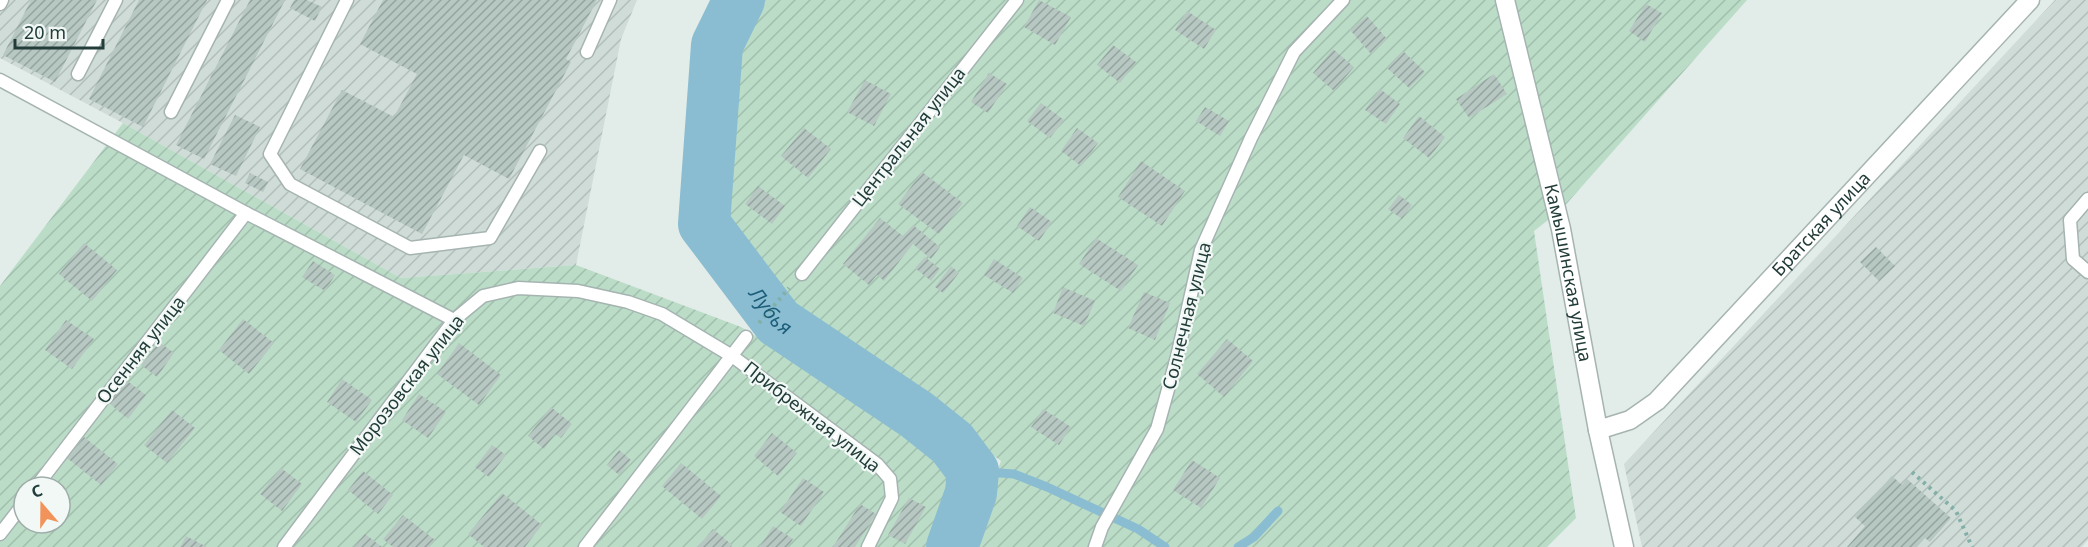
<svg xmlns="http://www.w3.org/2000/svg" width="2088" height="547" font-family="'Noto Sans',sans-serif">
<style>
.industrial{fill:url(#industrial-furrows)}
.garden{fill:url(#garden-furrows);fill-rule:evenodd}
.lines{fill:none;stroke-linecap:round;stroke-linejoin:round}
.stream{stroke:#8abdd1;stroke-width:9}
.river{stroke:#8abdd1;stroke-width:52}
.building{fill:url(#building-hatch)}
.service-casing{stroke:#a5b4b1;stroke-width:15}
.minor-casing{stroke:#a5b4b1;stroke-width:21}
.path{stroke:#82afa7;stroke-width:4;stroke-dasharray:3 4.5;stroke-linecap:butt}
.service{stroke:#fff;stroke-width:12}
.minor{stroke:#fff;stroke-width:18}
.labels{text-anchor:middle;stroke-width:4.5;stroke-linejoin:round;paint-order:stroke}
.street-label{font-size:18px;fill:#223d39;stroke:#f2f8f6}
.water-label{font-size:20px;font-style:italic;fill:#1c5d79;stroke:#f2f8f6}
</style>
<defs>
<pattern id="industrial-furrows" width="10" height="10" patternUnits="userSpaceOnUse" patternTransform="scale(1.5)"><rect width="10" height="10" fill="#d0dcd8"/><path d="M-1 1l2-2M0 10L10 0M9 11l2-2" fill="none" stroke="#b2beba"/></pattern>
<pattern id="garden-furrows" width="10" height="10" patternUnits="userSpaceOnUse" patternTransform="scale(1.5)"><rect width="10" height="10" fill="#bbddc8"/><path d="M-1 1l2-2M0 10L10 0M9 11l2-2" fill="none" stroke="#a0bfad"/></pattern>
<pattern id="building-hatch" width="6" height="6" patternUnits="userSpaceOnUse" patternTransform="scale(1.5)"><rect width="6" height="6" fill="#b7c7c2"/><path d="M-1 1l2-2M0 6l6-6M5 7l2-2" fill="none" stroke="#94a39f"/></pattern>
</defs>
<rect width="100%" height="100%" fill="#e2ece9"/>
<g class="industrial">
<polygon points="0,0 637,0 621,39 576,265 401,278 123,123 0,58"/>
<polygon points="2055,0 2088,0 2088,540 2082,547 1642,547 1624,464"/>
</g>
<g class="garden">
<polygon points="756,0 1747,0 1561,210 1534,231 1576,518 1547,547 971,547 1001,461 798,313 721,216 730,49"/>
<path d="M123,123L401,278L576,265L741,327L906,427L953,479L929,547H0V286ZM24,487H60V523H24Z"/>
</g>
<g class="lines">
<g class="stream">
<polyline points="973,471 1014,474 1047,487 1138,529 1165,547"/>
<polyline points="1238,547 1254,537 1278,511"/>
</g>
<path class="river" id="s1" d="M739,0L717,45L704,224L778,322L917,415L952,443L973,471L971,493L952,547"/>
</g>
<g class="building">
<polygon points="31,0 97,0 55,82 3,55"/>
<polygon points="139,0 207,0 143,127 89,99"/>
<polygon points="250,0 285,0 204,159 176,145"/>
<polygon points="294,0 307,0 322,7 315,21 290,8"/>
<polygon points="383,0 597,0 566,59 571,62 509,179 464,155 422,234 300,169 342,90 394,117 417,74 360,44"/>
<polygon points="1039,0 1071,17 1055,45 1024,27"/>
<polygon points="1646,4 1662,13 1645,42 1629,31"/>
<polygon points="1187,11 1216,30 1204,49 1175,30"/>
<polygon points="1367,16 1387,39 1371,54 1350,30"/>
<polygon points="1113,45 1136,62 1120,83 1097,65"/>
<polygon points="1333,49 1354,67 1334,91 1313,73"/>
<polygon points="1403,51 1425,72 1409,88 1387,68"/>
<polygon points="989,73 1007,84 988,113 971,102"/>
<polygon points="1494,74 1507,94 1469,118 1456,99"/>
<polygon points="865,80 891,94 874,126 847,112"/>
<polygon points="1380,89 1400,104 1386,124 1365,110"/>
<polygon points="1041,103 1064,120 1050,138 1027,121"/>
<polygon points="1205,107 1229,121 1220,136 1196,121"/>
<polygon points="235,115 260,127 236,176 210,164"/>
<polygon points="1419,116 1445,137 1429,158 1403,138"/>
<polygon points="804,128 831,149 808,178 781,156"/>
<polygon points="1077,128 1098,143 1081,166 1061,151"/>
<polygon points="1141,161 1185,191 1162,226 1118,197"/>
<polygon points="922,172 963,203 939,234 898,204"/>
<polygon points="250,173 268,182 263,192 245,183"/>
<polygon points="758,186 785,206 772,224 745,204"/>
<polygon points="1399,195 1412,205 1402,219 1388,209"/>
<polygon points="1030,207 1052,222 1039,241 1017,226"/>
<polygon points="880,218 903,236 913,225 940,247 931,259 913,244 884,281 877,275 869,285 843,264"/>
<polygon points="1096,238 1138,265 1121,291 1079,264"/>
<polygon points="84,243 117,270 92,301 59,274"/>
<polygon points="1876,247 1895,266 1879,281 1860,262"/>
<polygon points="925,257 940,269 931,281 915,268"/>
<polygon points="994,259 1023,278 1013,293 984,275"/>
<polygon points="313,261 335,275 325,291 302,277"/>
<polygon points="951,266 959,273 943,293 935,287"/>
<polygon points="1063,287 1095,301 1084,326 1053,313"/>
<polygon points="1144,292 1170,303 1155,340 1128,328"/>
<polygon points="243,319 274,343 249,374 219,350"/>
<polygon points="66,320 94,339 72,369 45,350"/>
<polygon points="1227,339 1253,361 1224,397 1197,374"/>
<polygon points="159,342 174,353 157,377 141,365"/>
<polygon points="459,343 501,375 479,405 437,374"/>
<polygon points="342,379 372,400 356,422 327,402"/>
<polygon points="126,380 146,395 128,419 109,403"/>
<polygon points="419,394 446,412 428,438 402,420"/>
<polygon points="551,407 572,424 561,438 555,434 544,449 528,436"/>
<polygon points="1043,409 1071,427 1059,445 1031,427"/>
<polygon points="172,410 195,428 167,463 144,445"/>
<polygon points="772,433 797,453 778,476 754,456"/>
<polygon points="84,437 118,464 101,485 67,458"/>
<polygon points="492,445 506,455 489,477 475,467"/>
<polygon points="619,450 631,460 619,475 607,465"/>
<polygon points="1192,460 1220,478 1201,508 1173,490"/>
<polygon points="681,463 721,496 702,519 662,486"/>
<polygon points="281,468 302,484 282,511 260,494"/>
<polygon points="363,471 393,495 378,514 348,490"/>
<polygon points="1892,476 1902,485 1907,479 1951,518 1930,542 1925,538 1917,547 1847,547 1865,526 1855,517"/>
<polygon points="803,478 824,492 801,526 780,512"/>
<polygon points="502,493 542,525 525,547 484,547 468,534"/>
<polygon points="909,498 926,507 905,544 888,535"/>
<polygon points="860,504 876,514 855,547 833,547"/>
<polygon points="403,515 435,540 429,547 393,547 383,539"/>
<polygon points="773,526 793,539 788,547 760,547"/>
<polygon points="713,529 732,545 731,547 698,547"/>
<polygon points="365,534 382,547 354,547"/>
<polygon points="186,536 207,547 180,547"/>
</g>
<g class="lines">
<g class="service-casing">
<g id="service">
<polyline points="347,0 270,154 290,184 410,248 490,238 540,151"/>
<polyline points="0,4 2,0"/>
<polyline points="587,52 610,0"/>
<polyline points="78,74 116,0"/>
<polyline points="0,80 246,213 454,320"/>
<polyline points="171,112 228,0"/>
<polyline points="2088,199 2070,220 2073,259 2088,272"/>
<polyline points="802,274 1017,0"/>
<polyline points="36,487 246,213"/>
<polyline points="0,534 24,503"/>
<polyline points="284,547 454,320 483,296 518,288 578,291 628,302 662,314 732,356 877,464 890,479 892,498 868,547"/>
<polyline points="585,547 746,337"/>
<polyline points="1095,547 1102,527 1157,429 1177,357 1201,250 1251,138 1294,52 1343,0"/>
</g>
</g>
<g class="minor-casing">
<g id="minor">
<path id="s2" d="M1505,0L1561,229L1598,430L1624,547"/>
<path id="s3" d="M1598,430L1630,420L1657,401L2030,0"/>
</g>
</g>
<g class="path">
<polyline points="759,323 789,288"/>
<polyline points="1912,472 1956,511 1972,547"/>
</g>
<use href="#service" class="service"/>
<use href="#minor" class="minor"/>
</g>
<g class="labels">
<g class="street-label">
<text transform="translate(909 137) rotate(-52)" y="6">Центральная улица</text>
<text dy="6" stroke="none"><textPath href="#s3" startOffset="308">Братская улица</textPath></text>
<text dy="6" stroke="none"><textPath href="#s2" startOffset="280">Камышинская улица</textPath></text>
<text transform="translate(1187 316) rotate(-76)" y="6">Солнечная улица</text>
<text transform="translate(141 350) rotate(-52)" y="6">Осенняя улица</text>
<text transform="translate(407 385) rotate(-52)" y="6">Морозовская улица</text>
<text transform="translate(812 417) rotate(38)" y="6">Прибрежная улица</text>
</g>
<g class="water-label">
<text dy="7" stroke="none"><textPath href="#s1" startOffset="339">Лубья</textPath></text>
</g>
</g>
<g transform="translate(42 505) rotate(340)"><circle r="28" fill="#f2f8f6" stroke="#9fadaa" stroke-width="1.5"/>
<path d="M0-4.5L10 22L0 15L-10 22Z" fill="#f1935a"/>
<text y="-9" font-size="16" font-weight="bold" text-anchor="middle" fill="#223d39">С</text>
</g>
<path d="M15 39v9h88v-9" fill="none" stroke="#223d39" stroke-width="3"/>
<text x="24" y="39" font-size="18" fill="#223d39" stroke="#f2f8f6" stroke-width="4.5" paint-order="stroke">20 m</text>
</svg>
